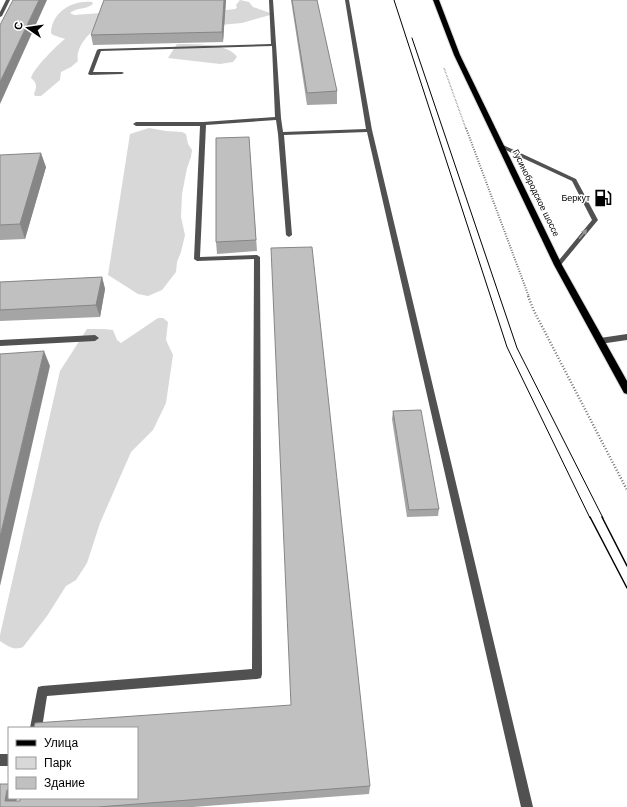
<svg xmlns="http://www.w3.org/2000/svg" width="627" height="807" font-family="Helvetica,sans-serif">
<style>
.green{fill:#d8d8d8}
.lines{fill:none;stroke-linecap:round;stroke-linejoin:round}
.primary-casing{stroke:#dbdbdb;stroke-width:2}
.path-far2{stroke:#737373;stroke-width:1.5;stroke-dasharray:0.5 1;stroke-linecap:butt}
.path-far1{stroke:#737373;stroke-width:2;stroke-dasharray:1 1.5;stroke-linecap:butt}
.path{stroke:#737373;stroke-width:2.5;stroke-dasharray:1 2;stroke-linecap:butt}
.lane{fill:#515151;fill-rule:evenodd}
.primary{fill:#000;fill-rule:evenodd}
.tram-far1{stroke:#000;stroke-width:1}
.tram{stroke:#000;stroke-width:1.5}
.wall{fill:#a5a5a5}
.shaded-wall{fill:#868686}
.building{fill:#c0c0c0;stroke:#868686}
.oneway{fill:#979797}
.labels{text-anchor:middle;stroke-width:3;stroke-linejoin:round;paint-order:stroke}
.far-street-label{font-size:9px;fill:#000;stroke:#fff}
.far-poi-label{font-size:9px;fill:#000;stroke:#fff;text-anchor:end}
</style>
<rect width="100%" height="100%" fill="#fff"/>
<g class="green">
<path d="M240,0L249,2L253,7L270,13V15L242,23L220,25L96,29C87,34 75,50 78,61L71,67L61,72L60,80L41,96H35L34,94C37,86 37,83 31,78C33,69 57,45 65,39L53,35L51,33C52,12 72,0 92,2L93,4C86,10 77,7 70,13L74,15L101,13L217,11L235,9L237,8L236,5Z"/>
<path d="M177,44C192,44 229,43 237,57L233,62L220,64L168,58Z"/>
<polygon points="149,128 166,131 182,132 186,134 188,144 192,150 191,157 187,168 182,194 181,217 185,235 181,252 177,262 176,272 162,290 148,296 138,294 108,275 130,134"/>
<path d="M158,318H163L168,322L166,340L173,355L166,403L153,430L131,452L100,523L87,563L76,580L66,586L47,616L23,647C13,651 8,646 0,641V635L60,371L87,329H104L113,330L117,340L121,343Z"/>
</g>
<g class="lines">
<g class="primary-casing">
<polygon id="primary" points="433,0 439,0 460,55 562,265 627,381 627,394 624,393 554,265 454,55"/>
</g>
<polyline class="path-far2" points="444,68 466,129"/>
<polyline class="path-far1" points="466,128 529,297"/>
<polyline class="path" points="528,296 534,311 627,490"/>
<g class="lane">
<polygon points="6,0 10,0 2,16 0,17 0,12"/>
<polygon points="269,0 273,0 281,118 283,132 366,129 345,0 349,0 372,130 533,807 521,807 367,132 284,135 292,235 289,237 286,235 278,134 276,120 206,125 200,257 257,255 260,257 262,674 261,678 257,679 47,696 42,728 30,728 37,691 38,687 42,686 252,669 254,259 197,261 194,259 200,126 136,126 133,124 136,122 203,122 275,117 272,46 101,51 93,72 122,72 124,73 122,74 90,75 88,74 97,50 99,49 271,44"/>
<polygon points="499,145 503,145 576,179 598,220 560,266 556,266 555,265 592,220 572,181 499,147"/>
<polygon points="627,334 627,340 600,344 596,341 600,338"/>
<polygon points="95,335 99,338 95,341 0,346 0,340"/>
<rect x="0" y="754" width="9" height="12"/>
</g>
<use href="#primary" class="primary"/>
<g class="tram-far1">
<polyline points="394,0 507,347 590,518"/>
<polyline points="412,38 517,348 603,518"/>
</g>
<g class="tram">
<polyline points="590,517 627,588"/>
<polyline points="602,517 627,566"/>
</g>
</g>
<g class="wall">
<polygon points="226,0 223,42 93,45 91,35"/>
<polygon points="291,0 317,0 337,91 337,104 307,105"/>
<polygon points="249,137 257,251 217,254 216,242"/>
<polygon points="0,155 46,167 25,239 0,240"/>
<polygon points="102,277 105,289 100,317 0,321 0,282"/>
<polygon points="393,411 439,509 438,516 407,517 392,419"/>
<polygon points="9,784 9,798 17,798 16,801 370,786 369,794 193,807 0,807"/>
</g>
<g class="shaded-wall">
<polygon points="39,0 47,0 0,104 0,82"/>
<polygon points="224,0 226,0 223,42 222,32"/>
<polygon points="41,153 46,167 25,239 20,224"/>
<polygon points="102,277 105,289 100,317 96,305"/>
<polygon points="44,351 50,366 0,586 0,537"/>
<polygon points="7,790 9,791 9,798 17,798 15,807 5,801"/>
</g>
<g class="building">
<polygon points="13,0 39,0 0,82 0,25"/>
<polygon points="104,0 224,0 222,32 91,35"/>
<polygon points="292,0 317,0 337,91 307,93"/>
<polygon points="249,137 256,240 216,242 216,138"/>
<polygon points="41,153 20,224 0,225 0,155"/>
<polygon points="312,247 370,786 98,807 0,807 0,784 9,784 9,790 7,790 5,801 20,801 20,798 137,798 137,728 34,728 35,723 291,705 271,248"/>
<polygon points="102,277 96,305 0,310 0,282"/>
<polygon points="44,351 0,537 0,354"/>
<polygon points="421,410 439,509 409,510 393,411"/>
</g>
<defs><path id="oneway-solid" d="M-6-.8H1V-3.2L6.5 0L1 3.2V.8H-6Z"/></defs>
<use class="oneway" href="#oneway-solid" transform="translate(583 234) rotate(-51)"/>
<defs>
<g id="fuel-bare" transform="scale(1.38)"><path d="M-5.5-6h7V0h2V4h1.3V-2.5L3-4.5l.8-.8L6-3V5H2.5V1h-1V6h-7ZM-4.2-4.7v3.2H.2V-4.7Z" fill="#000" stroke="#fff" stroke-width="2.5" paint-order="stroke"/></g>
</defs>
<g fill-rule="evenodd">
<use href="#fuel-bare" x="603" y="198"/>
</g>
<g class="labels">
<g class="far-street-label">
<text transform="translate(536 193) rotate(64)" y="3">Гусинобродское шоссе</text>
</g>
<g class="far-poi-label">
<text x="590" y="201">Беркут</text>
</g>
</g>
<rect x="8" y="727" width="130" height="72" fill="#ffffff" stroke="#999999"/>
<rect x="16" y="740" width="20" height="6" fill="#000000" stroke="#999999"/>
<text x="44" y="747" font-size="12" fill="#000000">Улица</text>
<rect x="16" y="757" width="20" height="12" fill="#d8d8d8" stroke="#999999"/>
<text x="44" y="767" font-size="12" fill="#000000">Парк</text>
<rect x="16" y="777" width="20" height="12" fill="#c0c0c0" stroke="#999999"/>
<text x="44" y="787" font-size="12" fill="#000000">Здание</text>
<g transform="translate(28 28) rotate(283)" stroke="#ffffff" stroke-width="3" paint-order="stroke">
<path d="M0-3L7 15L0 10L-7 15Z" fill="#000000"/>
<text y="-6" font-size="11" font-weight="bold" text-anchor="middle" fill="#000000">С</text>
</g>
</svg>
